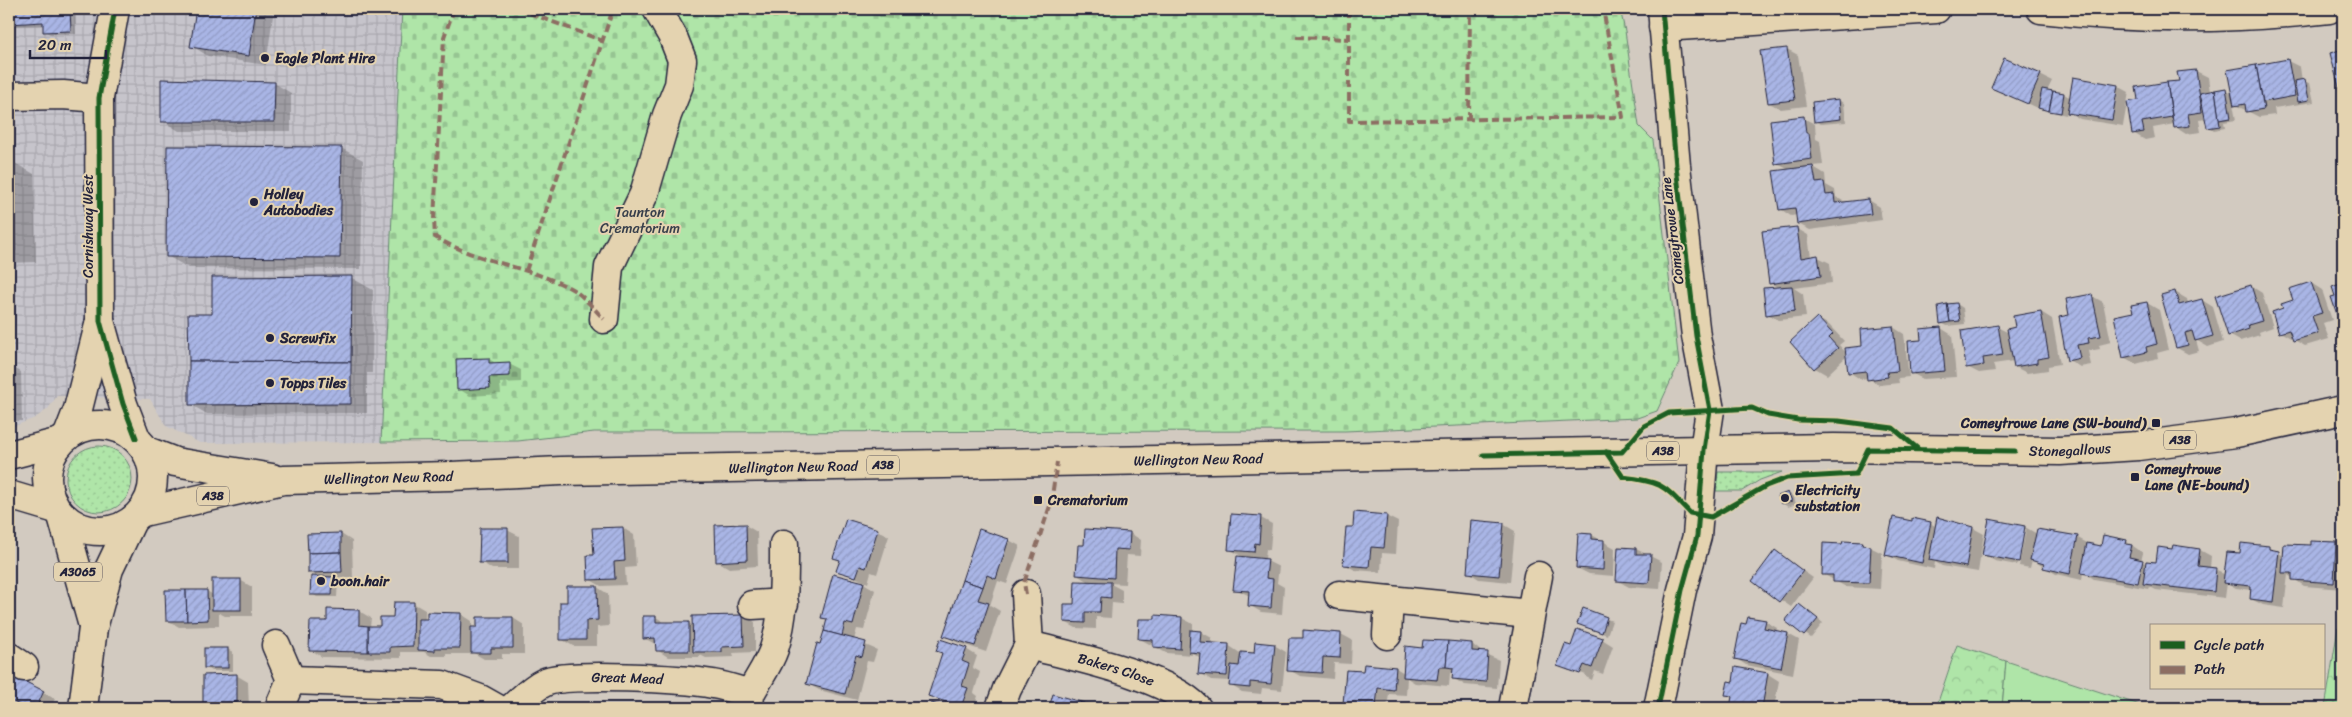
<svg xmlns="http://www.w3.org/2000/svg" width="2352" height="717" font-family="Sriracha,sans-serif">
<style>
.industrial{fill:url(#industrial-grid)}
.grass{fill:url(#grass-dots);stroke:#688472}
.forest{fill:url(#forest-crowns);stroke:#688472}
.cemetery{fill:url(#cemetery-stones);stroke:#688472}
.garden{fill:#afe5a8;stroke:#688472}
.shadow{fill:#0003}
.building{fill:url(#building-hatch);stroke:#22223b}
.lines{fill:none;stroke-linecap:round;stroke-linejoin:round}
.minor-casing{stroke:#22223b;stroke-width:31}
.major-casing{stroke:#22223b;stroke-width:31}
.minor{stroke:#e4d3b0;stroke-width:28}
.major{stroke:#e4d3b0;stroke-width:28}
.quiet{stroke:#8d6e63;stroke-width:4;stroke-dasharray:8 4;stroke-linecap:butt}
.cycleway-casing{stroke:#e4d3b0;stroke-width:8}
.cycleway{stroke:#1b5e20;stroke-width:5}
.poi-dot{fill:#22223b;stroke:#e4d3b0;stroke-width:2}
.labels{text-anchor:middle;stroke-width:4;stroke-linejoin:round;paint-order:stroke}
.shield{fill:#e4d3b0;stroke:#5c575e;stroke-width:1}
.shield-label{font-size:12px;font-weight:bold;fill:#22223b}
.poi-label{font-size:14px;font-weight:bold;fill:#22223b;stroke:#e4d3b0;text-anchor:start}
.park-label{font-size:14px;fill:#373f4b;stroke:#e4d3b0}
.street-label{font-size:14px;fill:#22223b;stroke:#e4d3b0}
</style>
<defs>
<pattern id="industrial-grid" width="8" height="8" patternUnits="userSpaceOnUse" patternTransform="scale(1.25)"><rect width="8" height="8" fill="#c6c4cb"/><path d="M0 4h8M4 0v8" fill="none" stroke="#aaa8af"/></pattern>
<pattern id="grass-dots" width="8" height="8" patternUnits="userSpaceOnUse" patternTransform="scale(1.25)"><rect width="8" height="8" fill="#afe5a8"/><path d="M2 2h.1M6 6h.1" fill="none" stroke="#96c492" stroke-width="1.8" stroke-linecap="round"/></pattern>
<pattern id="forest-crowns" width="20" height="18" patternUnits="userSpaceOnUse" patternTransform="scale(1.25)"><rect width="20" height="18" fill="#afe5a8"/><path d="M2 6a3 3 0 1 1 6 0M12 15a3 3 0 1 1 6 0" fill="none" stroke="#96c492"/></pattern>
<pattern id="cemetery-stones" width="16" height="16" patternUnits="userSpaceOnUse" patternTransform="scale(1.25)"><rect width="16" height="16" fill="#afe5a8"/><path d="M2 7V4a2 2 0 0 1 4 0v3zM10 15v-3a2 2 0 0 1 4 0v3z" fill="#96c492"/></pattern>
<pattern id="building-hatch" width="6" height="6" patternUnits="userSpaceOnUse" patternTransform="scale(1.25)"><rect width="6" height="6" fill="#a9b5e5"/><path d="M-1 1l2-2M0 6l6-6M5 7l2-2" fill="none" stroke="#919bc5"/></pattern>
</defs>
<rect width="100%" height="100%" fill="#d2cac0"/>
<filter id="ink" filterUnits="userSpaceOnUse"><feTurbulence type="fractalNoise" baseFrequency=".02" numOctaves="2"/><feDisplacementMap in="SourceGraphic" scale="10" xChannelSelector="R" yChannelSelector="G"/><feConvolveMatrix kernelMatrix="1 2 1 2 8 2 1 2 1" color-interpolation-filters="sRGB"/></filter>
<g filter="url(#ink)">
<polygon class="industrial" points="9,9 402,9 381,442 200,443 166,426 150,399 57,396 48,409 35,418 9,428"/>
<g class="grass">
<circle cx="99" cy="479" r="33"/>
<polygon points="1718,472 1782,472 1760,480 1742,491 1716,491"/>
</g>
<g class="forest">
<polygon points="2338,628 2343,628 2343,708 2325,708"/>
<polygon points="1957,645 2006,661 2002,708 1936,708"/>
</g>
<polygon class="cemetery" points="402,9 1620,9 1625,31 1639,126 1653,140 1679,363 1657,411 1637,418 1345,431 594,432 518,441 381,442"/>
<polygon class="garden" points="2006,661 2149,708 2002,708"/>
<g class="shadow">
<polygon points="9,9 75,9 76,34 50,34 44,31 44,25 9,26"/>
<polygon points="197,9 274,9 266,65 208,56 192,46"/>
<polygon points="865,9 892,9 892,19 882,18"/>
<polygon points="1787,49 1798,55 1806,106 1781,109 1769,103"/>
<polygon points="2288,61 2300,67 2302,81 2310,83 2314,102 2274,108 2275,115 2259,117 2233,104 2236,120 2224,122 2225,128 2214,130 2209,127 2206,119 2199,120 2201,132 2186,134 2175,127 2174,124 2153,128 2155,138 2145,140 2133,133 2140,101 2137,88 2180,82 2179,73 2196,71 2208,77 2210,92 2226,90 2233,94 2229,71"/>
<polygon points="2040,75 2052,81 2047,91 2064,94 2071,98 2118,86 2129,92 2123,126 2080,119 2067,111 2066,115 2040,109 1993,87"/>
<polygon points="274,83 291,93 291,131 179,131 163,121"/>
<polygon points="1838,100 1844,103 1846,122 1821,124 1815,121"/>
<polygon points="1803,118 1815,124 1816,139 1820,141 1823,165 1812,166 1825,174 1826,185 1835,190 1836,197 1845,202 1869,200 1880,207 1882,220 1810,230 1798,224 1797,215 1791,216 1780,209 1789,170 1776,163"/>
<polygon points="341,148 363,160 361,269 189,268 167,256"/>
<polygon points="9,162 13,162 34,174 36,262 9,263"/>
<polygon points="1796,228 1808,235 1811,258 1818,257 1830,263 1832,283 1794,288 1803,294 1806,317 1779,320 1767,314 1779,288 1770,283"/>
<polygon points="352,278 373,290 372,373 367,373 367,413 207,414 190,404 214,315"/>
<polygon points="2311,283 2322,290 2332,320 2323,323 2329,339 2305,346 2280,332 2284,309"/>
<polygon points="2251,286 2262,293 2273,327 2259,332 2260,335 2240,341 2229,335"/>
<polygon points="2175,292 2187,299 2188,304 2202,300 2213,307 2223,342 2208,347 2196,340 2199,351 2188,354 2177,348"/>
<polygon points="2092,296 2103,302 2111,342 2099,345 2100,349 2088,351 2091,365 2080,367 2069,360 2070,316"/>
<polygon points="2147,303 2159,310 2168,350 2157,353 2158,358 2136,364 2124,357 2134,312"/>
<polygon points="1957,304 1963,308 1965,324 1947,326 1942,323"/>
<polygon points="2041,312 2052,319 2060,364 2048,366 2048,370 2027,373 2015,367 2014,361 1993,364 1995,371 1979,373 1967,367 1997,327 2009,333"/>
<polygon points="1817,318 1829,325 1844,341 1839,345 1847,354 1864,347 1893,327 1904,334 1909,377 1898,378 1899,383 1879,385 1868,378 1860,379 1849,372 1847,356 1827,375 1815,368 1791,342"/>
<polygon points="1941,328 1952,335 1956,377 1923,379 1911,373 1923,341"/>
<polygon points="489,359 497,364 509,364 521,370 521,382 500,383 501,394 470,396 459,389"/>
<polygon points="9,365 21,372 22,421 9,421"/>
<polygon points="1788,493 1794,497 1796,504 1788,507 1782,503"/>
<polygon points="1386,516 1398,522 1396,554 1382,553 1381,572 1355,570 1344,564 1354,528"/>
<polygon points="1261,518 1272,524 1270,550 1266,549 1265,560 1279,567 1277,583 1284,587 1282,614 1261,612 1249,605 1250,596 1235,589 1245,558 1229,549"/>
<polygon points="1938,519 1973,528 1984,534 1978,572 1942,566 1935,562 1934,569 1898,561 1887,555 1913,522 1930,523 1937,527"/>
<polygon points="1990,521 2025,527 2037,534 2038,531 2078,538 2089,544 2102,547 2126,541 2143,553 2141,561 2147,564 2157,563 2173,550 2200,550 2211,556 2210,568 2226,575 2241,555 2269,548 2284,556 2312,547 2312,542 2336,544 2343,548 2343,589 2304,586 2288,575 2284,608 2263,605 2251,599 2252,590 2236,588 2227,583 2225,598 2156,590 2150,587 2149,589 2094,579 2083,572 2082,580 2056,574 2032,560 2030,568 2019,566 2026,529 2023,529 2017,565 1995,561 1983,555"/>
<polygon points="1503,524 1515,531 1510,582 1479,579 1468,572"/>
<polygon points="745,525 757,532 758,566 729,568 717,561"/>
<polygon points="623,528 634,535 636,567 625,568 626,585 601,586 589,579 595,556"/>
<polygon points="507,530 519,536 519,569 492,569 481,562"/>
<polygon points="877,530 889,536 877,574 871,572 868,583 838,570"/>
<polygon points="1130,533 1141,540 1140,556 1127,555 1125,584 1109,583 1122,590 1122,604 1112,603 1111,618 1096,617 1096,629 1076,628 1065,622 1090,583 1077,575 1085,547"/>
<polygon points="341,534 352,541 353,578 333,578 338,581 337,597 317,597 312,594 319,578 310,572"/>
<polygon points="1592,535 1615,548 1614,576 1589,574 1577,568"/>
<polygon points="1009,540 1020,546 1007,584 998,581 990,605 1000,611 986,652 956,642 944,635"/>
<polygon points="1862,543 1882,553 1880,589 1846,587 1823,574 1844,545"/>
<polygon points="1636,549 1662,562 1660,589 1629,587 1618,581"/>
<polygon points="1776,552 1813,578 1791,607 1754,581"/>
<polygon points="240,580 252,587 252,616 225,616 219,613 219,626 179,627 167,620 207,591 213,595"/>
<polygon points="862,582 875,590 864,630 857,629 854,640 877,650 873,662 867,661 857,700 819,690 807,683 828,620 823,617"/>
<polygon points="597,587 608,594 609,626 597,627 597,646 573,646 561,639 568,604"/>
<polygon points="413,603 425,610 425,620 461,614 472,621 472,628 478,628 513,618 524,625 524,654 502,654 502,659 484,659 472,652 471,654 446,654 446,656 431,656 424,652 401,652 401,658 322,657 311,650 328,622 328,611 359,611 371,618 370,627 381,627"/>
<polygon points="1799,605 1823,623 1811,638 1787,621"/>
<polygon points="1584,609 1612,621 1607,635 1579,624"/>
<polygon points="743,616 755,622 755,652 733,653 734,657 706,658 700,655 700,657 668,657 657,650 657,645 644,638 656,617 667,624 688,623 694,626 694,617"/>
<polygon points="1182,618 1193,624 1193,631 1201,632 1212,638 1212,644 1228,645 1240,653 1255,655 1274,645 1286,652 1282,690 1262,688 1261,694 1242,692 1230,685 1230,681 1211,680 1200,673 1201,658 1192,653 1192,655 1166,653 1140,639"/>
<polygon points="1765,621 1777,628 1776,632 1788,634 1799,640 1793,674 1746,665 1735,658 1748,626"/>
<polygon points="1341,634 1352,640 1351,664 1334,663 1333,679 1300,676 1289,670 1304,640"/>
<polygon points="1602,639 1613,646 1603,674 1595,671 1592,680 1586,677 1586,675 1569,669 1569,671 1559,665 1572,648"/>
<polygon points="1472,644 1483,653 1499,660 1497,688 1465,685 1454,679 1454,673 1450,673 1449,686 1415,683 1407,678 1406,695 1389,694 1387,708 1354,708 1345,703 1364,672 1365,666 1396,668 1404,673 1424,649"/>
<polygon points="227,649 233,652 233,671 211,671 205,667"/>
<polygon points="966,649 977,656 973,668 980,672 974,693 978,696 974,708 960,708 930,696"/>
<polygon points="9,666 20,680 55,699 50,708 27,708 10,699 9,702"/>
<polygon points="1736,669 1768,674 1779,681 1774,708 1731,708 1733,698 1727,695 1734,683"/>
<polygon points="236,675 248,682 249,708 209,708 209,705 205,702"/>
</g>
<g class="building">
<polygon points="9,9 70,9 71,31 43,32 43,22 9,24"/>
<polygon points="196,9 256,9 249,56 190,47"/>
<polygon points="1787,48 1795,100 1768,103 1760,51"/>
<polygon points="2343,49 2343,92 2340,92 2330,53"/>
<polygon points="2004,58 2041,74 2028,104 1991,88"/>
<polygon points="2288,59 2295,96 2263,102 2256,65"/>
<polygon points="2256,65 2264,109 2246,112 2245,104 2234,106 2227,70"/>
<polygon points="2196,70 2202,112 2188,114 2190,126 2174,128 2167,82 2179,81 2177,72"/>
<polygon points="2073,77 2118,85 2112,120 2067,113"/>
<polygon points="161,79 275,82 274,122 161,122"/>
<polygon points="2305,79 2309,100 2298,102 2294,81"/>
<polygon points="2167,82 2172,117 2142,122 2144,132 2132,134 2127,102 2138,100 2136,87"/>
<polygon points="2226,88 2231,118 2219,120 2215,90"/>
<polygon points="2042,89 2053,91 2049,111 2038,108"/>
<polygon points="2215,90 2220,126 2207,128 2200,93"/>
<polygon points="2053,91 2064,93 2061,113 2049,111"/>
<polygon points="1839,99 1841,119 1814,122 1812,102"/>
<polygon points="1804,116 1806,133 1809,133 1812,159 1775,164 1770,120"/>
<polygon points="167,146 342,147 340,258 166,257"/>
<polygon points="9,161 13,161 15,251 9,251"/>
<polygon points="1813,166 1816,183 1824,182 1826,195 1834,194 1835,203 1869,199 1871,214 1797,224 1795,208 1779,210 1773,171"/>
<polygon points="1797,227 1801,258 1818,255 1821,276 1769,284 1762,231"/>
<polygon points="352,276 351,362 189,361 188,314 212,314 212,277"/>
<polygon points="2311,282 2322,313 2312,316 2318,333 2293,341 2289,330 2279,333 2272,312 2283,308 2281,304 2293,300 2289,289"/>
<polygon points="2343,283 2343,329 2342,329 2331,297 2335,296 2332,287"/>
<polygon points="2251,285 2262,321 2248,325 2249,329 2228,336 2215,296"/>
<polygon points="1792,286 1795,311 1766,315 1763,288"/>
<polygon points="2175,291 2179,305 2202,299 2213,336 2195,341 2192,331 2185,333 2188,345 2176,348 2161,295"/>
<polygon points="2092,294 2101,336 2088,338 2089,343 2077,345 2080,358 2067,361 2059,317 2069,315 2066,299"/>
<polygon points="2147,302 2157,344 2146,347 2147,352 2123,358 2114,316 2133,312 2131,305"/>
<polygon points="1957,303 1960,321 1950,322 1947,304"/>
<polygon points="1947,304 1950,322 1940,324 1938,306"/>
<polygon points="2041,311 2049,357 2037,359 2037,363 2014,367 2007,329 2015,327 2013,316"/>
<polygon points="1817,317 1833,334 1829,338 1838,348 1814,369 1790,342"/>
<polygon points="1998,325 2003,355 1983,358 1984,365 1966,368 1961,331"/>
<polygon points="1893,326 1898,371 1887,372 1888,377 1867,380 1866,371 1848,373 1845,348 1862,346 1861,329"/>
<polygon points="1941,327 1945,371 1910,374 1908,341 1921,340 1920,329"/>
<polygon points="489,358 489,363 510,362 510,376 489,377 490,388 457,390 456,359"/>
<polygon points="189,361 351,362 351,404 189,405"/>
<polygon points="1788,492 1792,501 1781,504 1778,496"/>
<polygon points="1354,512 1387,515 1384,548 1371,547 1369,567 1343,565 1346,527 1353,527"/>
<polygon points="1231,514 1261,516 1259,544 1255,543 1254,552 1228,550"/>
<polygon points="1893,517 1912,521 1912,518 1931,522 1922,563 1885,555"/>
<polygon points="1937,517 1973,527 1966,567 1929,560"/>
<polygon points="846,519 878,529 866,568 860,566 856,577 836,571 840,560 833,558"/>
<polygon points="1989,519 2025,526 2019,562 1982,555"/>
<polygon points="1471,520 1504,523 1499,576 1467,573"/>
<polygon points="746,524 747,560 716,562 715,525"/>
<polygon points="623,527 625,561 614,562 615,579 588,580 587,555 594,555 592,528"/>
<polygon points="480,528 508,528 508,563 479,563"/>
<polygon points="979,529 1009,539 996,579 987,575 983,587 962,580"/>
<polygon points="1085,529 1130,532 1129,550 1115,549 1114,578 1076,575 1078,545 1084,545"/>
<polygon points="2037,529 2078,536 2070,574 2043,568 2044,564 2030,560"/>
<polygon points="341,533 341,552 308,553 307,534"/>
<polygon points="1578,533 1592,534 1592,539 1604,540 1603,570 1576,568"/>
<polygon points="2103,535 2127,540 2126,544 2132,545 2129,557 2143,560 2138,583 2081,573 2087,543 2101,546"/>
<polygon points="1843,541 1863,542 1862,545 1871,546 1869,583 1833,582 1833,575 1822,575 1823,543 1842,544"/>
<polygon points="2311,541 2336,542 2334,583 2292,580 2292,573 2282,573 2284,544 2311,545"/>
<polygon points="2241,543 2269,546 2269,549 2279,551 2273,602 2250,599 2251,586 2223,583 2227,552 2240,553"/>
<polygon points="2173,545 2200,549 2198,566 2216,568 2214,592 2143,584 2146,561 2156,562 2158,547 2172,549"/>
<polygon points="1618,547 1636,548 1636,554 1651,554 1649,583 1616,581"/>
<polygon points="1775,550 1803,571 1779,602 1752,581"/>
<polygon points="341,552 342,572 308,573 308,553"/>
<polygon points="1237,556 1268,559 1266,578 1273,579 1271,608 1248,606 1249,591 1233,590"/>
<polygon points="833,574 864,582 853,625 845,623 842,636 824,631 827,619 821,618"/>
<polygon points="311,576 333,577 332,595 310,595"/>
<rect x="212" y="579" width="29" height="31"/>
<polygon points="962,580 983,587 978,600 989,603 975,646 943,636"/>
<polygon points="1075,581 1111,582 1111,598 1101,597 1100,612 1085,612 1085,623 1064,622 1064,604 1074,604"/>
<polygon points="567,586 597,586 598,620 586,621 586,640 560,640 560,602 567,602"/>
<polygon points="165,590 186,590 187,621 166,621"/>
<polygon points="186,590 207,590 208,620 187,621"/>
<polygon points="394,602 414,602 413,646 390,647 390,652 368,652 368,626 380,626 380,617 393,617"/>
<polygon points="1799,604 1818,619 1804,636 1785,621"/>
<polygon points="1583,608 1607,617 1602,633 1577,624"/>
<polygon points="327,609 359,610 359,625 368,626 368,652 309,651 310,621 327,621"/>
<polygon points="427,612 461,613 460,648 435,648 435,651 418,650 418,619 427,619"/>
<polygon points="743,615 744,646 722,647 722,652 693,652 692,616"/>
<polygon points="1155,615 1182,617 1180,649 1153,647 1153,640 1138,639 1139,619 1155,619"/>
<polygon points="643,616 656,616 656,622 689,622 689,651 656,651 655,638 643,639"/>
<polygon points="477,617 513,617 513,648 491,648 491,653 471,653 471,627 477,627"/>
<polygon points="1748,617 1766,620 1764,628 1788,633 1781,668 1734,659 1741,623 1746,624"/>
<polygon points="1577,629 1603,638 1592,668 1584,665 1580,674 1557,666 1565,644 1571,646"/>
<polygon points="1190,630 1201,631 1200,642 1229,644 1227,676 1198,674 1200,653 1189,652"/>
<polygon points="1303,630 1341,633 1340,658 1323,657 1322,673 1287,671 1289,638 1303,638"/>
<polygon points="824,631 866,642 862,657 856,655 845,694 806,684 817,643 820,644"/>
<polygon points="940,639 967,648 962,661 969,664 962,686 968,688 961,707 928,696 942,653 936,651"/>
<polygon points="1423,640 1448,641 1446,667 1439,667 1437,680 1403,677 1405,646 1422,648"/>
<polygon points="1448,641 1472,643 1472,651 1488,652 1486,682 1452,679 1453,668 1446,667"/>
<polygon points="1255,642 1275,644 1271,684 1250,682 1250,688 1229,686 1231,665 1239,666 1241,652 1254,653"/>
<rect x="204" y="648" width="24" height="20"/>
<polygon points="1364,664 1396,667 1394,690 1378,688 1376,706 1343,704 1346,670 1363,671"/>
<polygon points="1735,667 1768,673 1762,708 1730,708 1732,696 1725,695 1728,681 1733,682"/>
<polygon points="237,674 237,702 233,702 233,708 208,708 208,703 203,703 203,675"/>
<polygon points="14,676 44,691 36,708 26,708 9,700 9,688"/>
<polygon points="1053,694 1081,702 1079,708 1049,708"/>
<polygon points="1081,702 1104,708 1079,708"/>
<polygon points="932,703 947,708 930,708"/>
</g>
<g class="lines">
<g class="minor-casing">
<g id="minor">
<polyline points="115,9 99,98 100,321 123,404 136,438"/>
<path d="M2041,9C2137,20 2233,20 2329,9"/>
<polyline points="1663,27 1936,9"/>
<polyline points="9,96 63,95 99,98"/>
<polyline points="604,319 609,267 644,194 667,115 679,85 682,60 673,37 657,9"/>
<polyline points="68,435 78,409 100,321"/>
<polyline points="1026,594 1029,645"/>
<polyline points="1339,595 1530,614"/>
<polyline points="752,605 784,603"/>
<polyline points="1387,635 1389,600"/>
<polyline points="276,645 291,680 279,708"/>
<polyline points="9,657 24,667"/>
<polyline points="291,680 442,685 480,699 496,708"/>
<path d="M750,694C758,679 769,664 774,649C785,615 784,579 784,544"/>
<path id="s1" d="M512,708C522,699 532,688 545,682C566,672 686,679 713,684C725,686 737,690 750,694L749,708"/>
<path id="s2" d="M1000,708L1007,689L1029,645C1074,657 1165,675 1197,708"/>
<polyline points="1513,708 1538,576"/>
<polyline points="1658,708 1682,590 1697,536 1704,450 1710,410 1696,336 1676,166 1662,9"/>
</g>
</g>
<g class="major-casing">
<g id="major">
<circle cx="100" cy="478" r="53"/>
<polyline points="147,451 175,462 272,478"/>
<polyline points="9,455 60,442"/>
<polyline points="9,495 56,509"/>
<path id="s3" d="M143,512L283,480L451,476L561,471L1704,450L1834,448L2060,451L2138,446L2236,433L2343,410"/>
<polyline points="62,516 93,626"/>
<polyline points="83,708 93,628 109,569 131,523"/>
</g>
</g>
<use href="#minor" class="minor"/>
<use href="#major" class="major"/>
<g class="quiet">
<path d="M454,9L444,37L434,219L435,237C477,262 527,266 570,288C582,294 594,309 604,319"/>
<polyline points="519,9 603,41"/>
<polyline points="1349,9 1349,121 1623,117 1603,9"/>
<polyline points="1296,37 1349,39"/>
<polyline points="1469,120 1470,9"/>
<polyline points="526,271 613,9"/>
<polyline points="1026,594 1024,583 1051,503 1057,462"/>
</g>
<g class="cycleway-casing">
<g id="cycleway">
<polyline points="115,9 99,98 100,321 123,404 136,438"/>
<path d="M1606,452L1623,477C1663,482 1663,485 1690,513L1711,517L1766,486L1787,478L1856,474L1868,449L2015,451"/>
<polyline points="1483,455 1622,452 1644,426 1669,413 1752,408 1768,415 1798,420 1839,421 1893,428 1918,449"/>
<polyline points="1658,708 1682,590 1697,536 1704,450 1710,410 1696,336 1676,166 1662,9"/>
</g>
</g>
<use href="#cycleway" class="cycleway"/>
</g>
</g>
<g class="poi-dot">
<circle cx="265" cy="58" r="5"/>
<circle cx="254" cy="202" r="5"/>
<circle cx="270" cy="338" r="5"/>
<circle cx="270" cy="383" r="5"/>
<rect x="2151" y="418" width="10" height="10" rx="2.5"/>
<rect x="2130" y="472" width="10" height="10" rx="2.5"/>
<circle cx="1785" cy="498" r="5"/>
<rect x="1033" y="495" width="10" height="10" rx="2.5"/>
<circle cx="321" cy="581" r="5"/>
</g>
<g class="labels">
<g class="shield">
<rect x="2164" y="430.5" width="32" height="19" rx="4"/>
<rect x="1647" y="441.5" width="32" height="19" rx="4"/>
<rect x="867" y="455.5" width="32" height="19" rx="4"/>
<rect x="197" y="486.5" width="32" height="19" rx="4"/>
<rect x="54" y="562.5" width="48" height="19" rx="4"/>
</g>
<g class="shield-label">
<text x="2180" y="444">A38</text>
<text x="1663" y="455">A38</text>
<text x="883" y="469">A38</text>
<text x="213" y="500">A38</text>
<text x="78" y="576">A3065</text>
</g>
<g class="poi-label">
<text x="275" y="63">Eagle Plant Hire</text>
<text x="264" y="199">Holley<tspan x="264" dy="16">Autobodies</tspan></text>
<text x="280" y="343">Screwfix</text>
<text x="280" y="388">Topps Tiles</text>
<text x="2146" y="428" text-anchor="end">Comeytrowe Lane (SW-bound)</text>
<text x="2145" y="474">Comeytrowe<tspan x="2145" dy="16">Lane (NE-bound)</tspan></text>
<text x="1795" y="495">Electricity<tspan x="1795" dy="16">substation</tspan></text>
<text x="1048" y="505">Crematorium</text>
<text x="331" y="586">boon.hair</text>
</g>
<g class="park-label">
<text x="640" y="217">Taunton<tspan x="640" dy="16">Crematorium</tspan></text>
</g>
<g class="street-label">
<text transform="translate(88 226) rotate(-90)" y="5">Cornishway West</text>
<text transform="translate(1672 231) rotate(-97)" y="5">Comeytrowe Lane</text>
<text dy="5" stroke="none"><textPath href="#s3" startOffset="1931">Stonegallows</textPath></text>
<text dy="5" stroke="none"><textPath href="#s3" startOffset="1059">Wellington New Road</textPath></text>
<text dy="5" stroke="none"><textPath href="#s3" startOffset="654">Wellington New Road</textPath></text>
<text dy="5" stroke="none"><textPath href="#s3" startOffset="249">Wellington New Road</textPath></text>
<text dy="5" stroke="none"><textPath href="#s2" startOffset="160">Bakers Close</textPath></text>
<text dy="5" stroke="none"><textPath href="#s1" startOffset="125">Great Mead</textPath></text>
</g>
</g>
<rect width="2352" height="717" fill="none" stroke="#e4d3b0" stroke-width="30"/>
<rect x="15" y="15" width="2322" height="687" fill="none" stroke="#22223b" stroke-width="2" filter="url(#ink)"/>
<rect x="2150" y="624" width="175" height="65" fill="#e4d3b0" stroke="#968c81"/>
<rect x="2160" y="641" width="25" height="8" fill="#1b5e20" stroke="#968c81"/>
<text x="2194" y="650" font-size="15" fill="#22223b">Cycle path</text>
<rect x="2160" y="666" width="25" height="8" fill="#8d6e63" stroke="#968c81"/>
<text x="2194" y="674" font-size="15" fill="#22223b">Path</text>
<path d="M30 50v8h76v-8" fill="none" stroke="#22223b" stroke-width="2.5"/>
<text x="38" y="50" font-size="15" fill="#22223b" stroke="#e4d3b0" stroke-width="4" paint-order="stroke">20 m</text>
</svg>
